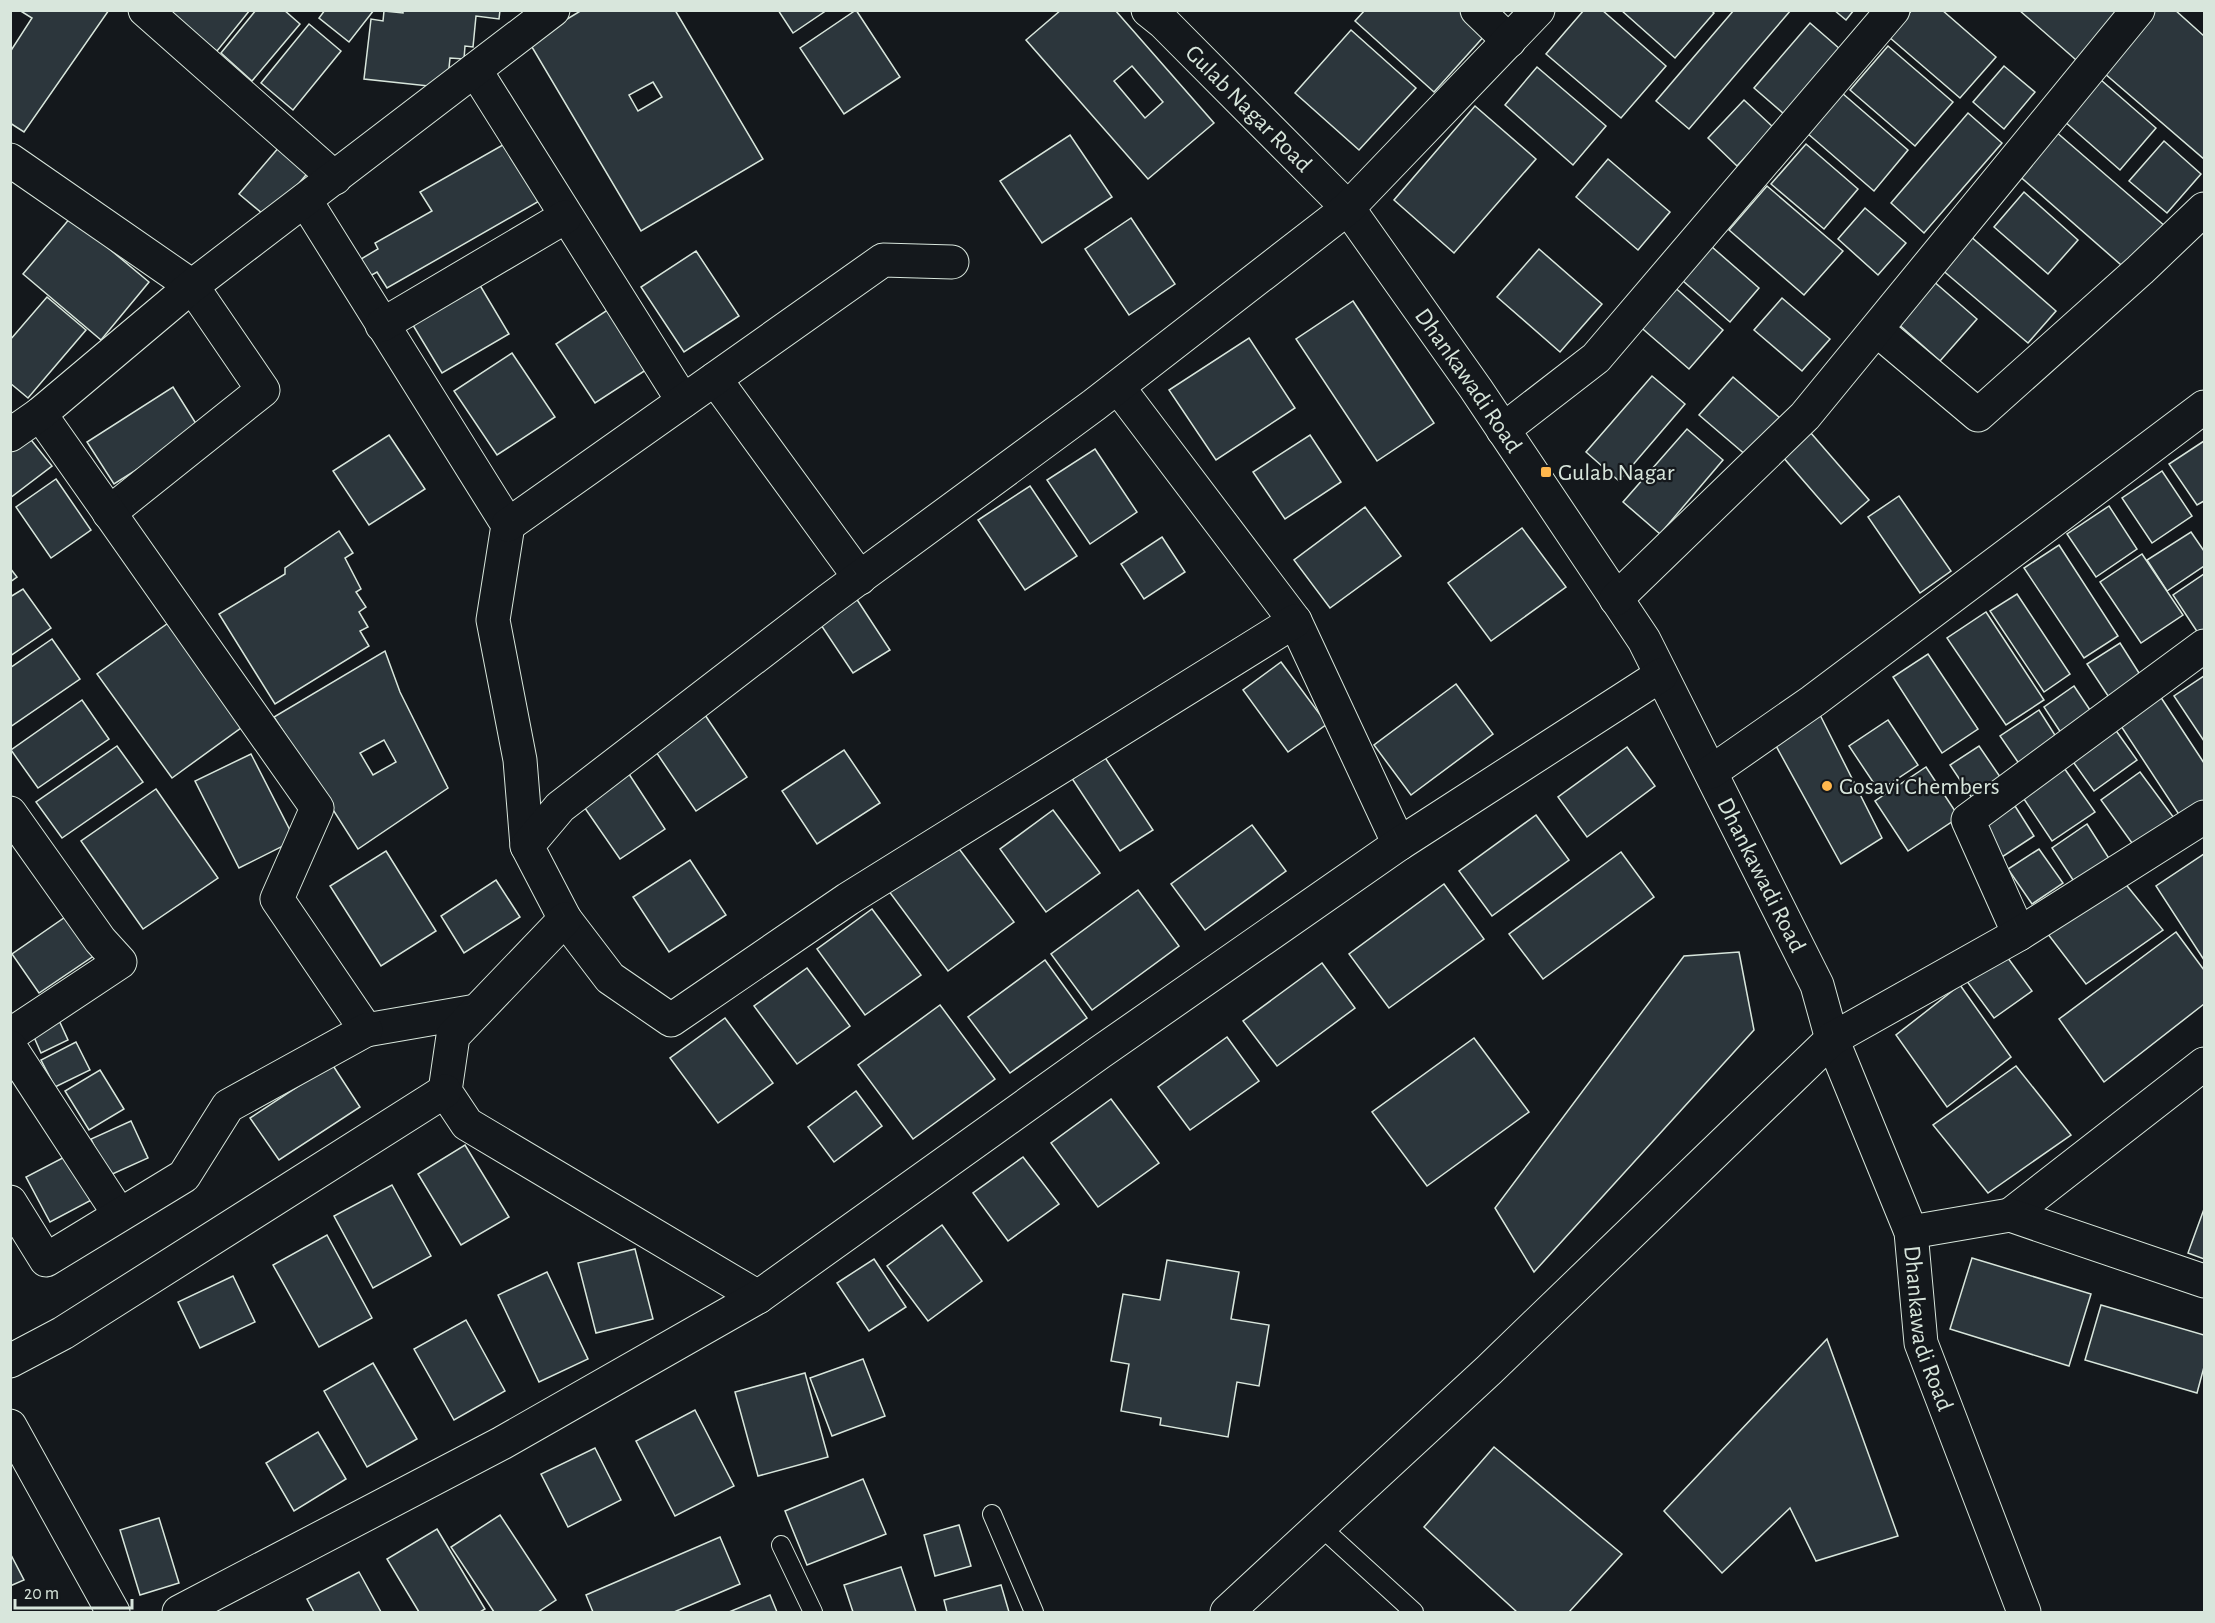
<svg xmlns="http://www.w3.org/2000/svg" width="2215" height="1623" font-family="'Alegreya Sans',sans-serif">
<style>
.building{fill:#2c363c;stroke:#d8e6dc;stroke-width:1.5;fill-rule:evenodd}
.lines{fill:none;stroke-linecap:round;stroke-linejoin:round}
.lane-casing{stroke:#d8e6dc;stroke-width:20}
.street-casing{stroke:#d8e6dc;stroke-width:35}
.lane{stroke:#14181c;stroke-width:18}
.street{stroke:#14181c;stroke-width:33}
.poi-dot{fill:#ffb74d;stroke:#14181c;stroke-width:2}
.labels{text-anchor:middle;stroke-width:4.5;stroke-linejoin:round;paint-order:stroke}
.street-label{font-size:24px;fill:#d8e6dc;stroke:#14181c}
.poi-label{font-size:24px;fill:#d8e6dc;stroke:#14181c;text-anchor:start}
</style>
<rect width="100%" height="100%" fill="#14181c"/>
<g class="building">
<polygon points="19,10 109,10 24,132 10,123 10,52 32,18"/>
<polygon points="166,10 250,10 217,51"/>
<polygon points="256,10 284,10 300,24 252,81 221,53"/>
<polygon points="325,10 374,10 349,42 319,18"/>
<polygon points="403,10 500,10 499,19 476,16 473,47 465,46 464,59 450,58 447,88 364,79 371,19 383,21 384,11 403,13"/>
<path d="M582,10H675L763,159L641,231L529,42ZM653,82L662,97L638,111L629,95Z"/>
<polygon points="778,10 827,10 793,33"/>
<polygon points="856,10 900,77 844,114 800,48"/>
<path d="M1061,10H1115L1214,123L1148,179L1026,40ZM1132,66L1163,102L1145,118L1114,81Z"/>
<polygon points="1365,10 1459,10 1486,34 1434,92 1355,21"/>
<polygon points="1584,10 1602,10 1666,66 1621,118 1546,54"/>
<polygon points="1621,10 1711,10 1714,13 1675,58"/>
<polygon points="1734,10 1791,10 1689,129 1656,101"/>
<polygon points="1834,10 1854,10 1846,20"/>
<polygon points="1912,10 1942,10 1996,57 1960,98 1889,37"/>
<polygon points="2019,10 2116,10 2124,18 2083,66"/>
<polygon points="2147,10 2175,10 2204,36 2204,159 2097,67"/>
<polygon points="1810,23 1848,56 1792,121 1754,88"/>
<polygon points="309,24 341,51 293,110 261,83"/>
<polygon points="1351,30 1416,88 1359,150 1295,93"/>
<polygon points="1888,46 1953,102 1915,146 1850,90"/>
<polygon points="2004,66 2035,92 2004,129 1973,102"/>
<polygon points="1537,67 1606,126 1573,165 1505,105"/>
<polygon points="2101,80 2156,128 2120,170 2064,121"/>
<polygon points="1842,93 1908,150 1874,191 1807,133"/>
<polygon points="1744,100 1773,127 1737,166 1708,138"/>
<polygon points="1475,106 1536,159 1454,253 1394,200"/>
<polygon points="1968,113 2002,143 1924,233 1891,203"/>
<polygon points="2055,131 2166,227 2128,271 2017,174"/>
<polygon points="1070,135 1112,197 1042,243 1000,181"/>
<polygon points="286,139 316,163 269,219 239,194"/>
<polygon points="2164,141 2201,174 2167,213 2129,181"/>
<polygon points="508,142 541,200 387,288 377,272 370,276 361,259 378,249 375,243 432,211 420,192"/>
<polygon points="1806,144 1858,189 1824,229 1771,184"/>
<polygon points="1608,159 1670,212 1638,250 1576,197"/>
<polygon points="1767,186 1843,251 1804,295 1729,230"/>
<polygon points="2024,192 2078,240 2048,274 1994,227"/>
<polygon points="1865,208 1906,243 1878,275 1838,239"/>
<polygon points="71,217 149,282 101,340 23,274"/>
<polygon points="1131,218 1175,284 1129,315 1085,249"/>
<polygon points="1969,235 2056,311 2028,343 1940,268"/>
<polygon points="1704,240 1759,288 1730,322 1675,274"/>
<polygon points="1539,249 1602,304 1560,352 1497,297"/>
<polygon points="696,251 739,316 684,352 641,287"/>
<polygon points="475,277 509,334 442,373 408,317"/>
<polygon points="1932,280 1977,319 1940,361 1896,322"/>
<polygon points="1671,284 1723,330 1689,369 1637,324"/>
<polygon points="47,297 86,330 28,398 10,383 10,340"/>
<polygon points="1782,298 1830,339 1802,371 1754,330"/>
<polygon points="1353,301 1434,423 1377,461 1296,339"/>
<polygon points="609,309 649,368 595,403 556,344"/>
<polygon points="1249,338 1295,408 1216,460 1169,390"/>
<polygon points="512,353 555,417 497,455 454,391"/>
<polygon points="1652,376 1685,404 1619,481 1586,452"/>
<polygon points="1733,377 1780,418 1747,456 1699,415"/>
<polygon points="173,387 200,430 114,484 87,442"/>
<polygon points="1687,429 1723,460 1660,534 1623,502"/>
<polygon points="24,431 52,466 10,498 10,441"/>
<polygon points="1810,432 1869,500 1841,524 1782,456"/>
<polygon points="389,435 425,489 369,525 333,471"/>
<polygon points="1310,435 1341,482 1285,519 1253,472"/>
<polygon points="2204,441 2204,501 2197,505 2169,464"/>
<polygon points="1095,449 1137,512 1090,544 1047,480"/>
<polygon points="2162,471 2192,516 2152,543 2122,498"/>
<polygon points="56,479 91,530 51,558 16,507"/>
<polygon points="1030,486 1077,556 1025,590 978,520"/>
<polygon points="1899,496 1951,571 1920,593 1868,517"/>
<polygon points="2109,506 2137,549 2096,577 2067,534"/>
<polygon points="1365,507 1401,556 1330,608 1294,560"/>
<polygon points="1522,528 1566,587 1491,641 1448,583"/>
<polygon points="339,531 353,553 345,558 361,589 356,592 366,607 359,612 368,627 360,631 369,646 275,704 219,614 285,574 285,568"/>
<polygon points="2191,532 2204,551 2204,566 2167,591 2147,560"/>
<polygon points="1162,537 1185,572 1144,599 1121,564"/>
<polygon points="2059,545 2118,636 2084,658 2024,568"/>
<polygon points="2142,554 2183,615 2141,643 2100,582"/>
<polygon points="10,568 17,577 10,582"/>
<polygon points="2204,574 2204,629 2198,633 2173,595"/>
<polygon points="23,589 51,628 10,656 10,597"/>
<polygon points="2017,594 2070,674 2044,692 1990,611"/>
<polygon points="854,595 890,650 853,673 817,619"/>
<polygon points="1986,612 2044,700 2006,725 1947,638"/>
<polygon points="171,621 245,725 172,778 97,674"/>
<polygon points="52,639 80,679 10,727 10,668"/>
<polygon points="2120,643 2146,684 2114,705 2087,664"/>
<path d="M385,651L400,692L448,788L358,849L274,717ZM384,740L396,762L373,775L360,753Z"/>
<polygon points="1928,654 1978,729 1942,753 1893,677"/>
<polygon points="1281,662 1327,724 1288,752 1243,690"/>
<polygon points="2204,676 2204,741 2174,696"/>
<polygon points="1456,684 1493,734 1411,795 1374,745"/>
<polygon points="2074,686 2096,719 2065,739 2044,707"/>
<polygon points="2160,696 2204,763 2204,800 2180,816 2119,723"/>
<polygon points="82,700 109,739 38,788 11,750"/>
<polygon points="1813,701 1882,838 1841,864 1770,735"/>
<polygon points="2039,710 2060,743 2022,768 2000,736"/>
<polygon points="703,712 747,777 696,811 652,746"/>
<polygon points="1888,720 1918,765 1879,791 1849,746"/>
<polygon points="2112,725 2137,760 2094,791 2069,756"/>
<polygon points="117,746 143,782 62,838 36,802"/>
<polygon points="1979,746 2007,787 1978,807 1950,765"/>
<polygon points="1627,747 1655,786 1587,837 1558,797"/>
<polygon points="844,750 880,803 817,844 782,791"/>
<polygon points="251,754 295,840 239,868 195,781"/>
<polygon points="1104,756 1153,830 1120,851 1071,777"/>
<polygon points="2062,765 2095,812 2052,841 2020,793"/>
<polygon points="1926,767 1959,817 1908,851 1875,801"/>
<polygon points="627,771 665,829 620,859 580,801"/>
<polygon points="2140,772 2177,822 2137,850 2101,800"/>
<polygon points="156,789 218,878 143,929 81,841"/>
<polygon points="2015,806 2034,836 1999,859 1979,829"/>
<polygon points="1053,810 1100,873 1046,912 1000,849"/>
<polygon points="1536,815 1569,860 1492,916 1459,871"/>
<polygon points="2087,824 2110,860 2075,883 2052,848"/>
<polygon points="1252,825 1286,871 1205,930 1171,884"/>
<polygon points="954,842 1014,922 948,971 888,890"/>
<polygon points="2039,849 2063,883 2032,904 2008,869"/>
<polygon points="386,851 436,931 381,966 330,886"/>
<polygon points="1621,852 1654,897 1543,979 1509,934"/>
<polygon points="2204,854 2204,960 2156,886"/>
<polygon points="690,860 726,915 669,952 633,897"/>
<polygon points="2119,876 2163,930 2086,984 2041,925"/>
<polygon points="496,880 520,917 464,953 441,916"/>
<polygon points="1444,884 1484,939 1389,1008 1349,954"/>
<polygon points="1138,890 1179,946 1092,1010 1051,954"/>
<polygon points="872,909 921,975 865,1015 817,949"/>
<polygon points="71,913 98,953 39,993 12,954"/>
<polygon points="2176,932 2204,970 2204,1004 2104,1082 2059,1019"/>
<polygon points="1739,952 1754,1030 1534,1272 1495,1208 1684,956"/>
<polygon points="2005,954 2032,991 1994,1018 1966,980"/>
<polygon points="1045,960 1087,1018 1010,1073 968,1017"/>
<polygon points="1322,963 1355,1008 1277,1066 1243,1021"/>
<polygon points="807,968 850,1026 797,1064 754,1006"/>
<polygon points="1960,985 2011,1057 1947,1107 1896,1035"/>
<polygon points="940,1005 995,1079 913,1139 858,1065"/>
<polygon points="57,1016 68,1040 41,1053 30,1028"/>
<polygon points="725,1018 773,1083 718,1123 670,1058"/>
<polygon points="1227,1037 1259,1081 1190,1130 1158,1087"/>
<polygon points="1474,1038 1529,1112 1427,1186 1372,1112"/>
<polygon points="76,1042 90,1070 55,1087 41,1060"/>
<polygon points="332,1064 360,1107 279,1160 250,1118"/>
<polygon points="2016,1066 2071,1135 1988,1193 1933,1125"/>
<polygon points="100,1070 124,1109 89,1130 65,1091"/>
<polygon points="856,1091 882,1126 834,1162 808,1127"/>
<polygon points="1111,1099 1159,1163 1098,1207 1051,1143"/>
<polygon points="131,1121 148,1158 108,1176 91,1139"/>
<polygon points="465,1145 509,1217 461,1245 418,1174"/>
<polygon points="76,1151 99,1196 50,1222 26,1177"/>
<polygon points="1023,1157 1059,1204 1008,1241 973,1193"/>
<polygon points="392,1185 431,1256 373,1288 334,1216"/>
<polygon points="2204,1209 2204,1259 2188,1253"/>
<polygon points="942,1225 982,1281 928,1321 887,1266"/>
<polygon points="327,1235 372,1318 319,1347 273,1265"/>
<polygon points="635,1249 653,1319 596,1333 578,1263"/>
<polygon points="1972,1258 2091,1294 2069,1366 1950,1329"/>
<polygon points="874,1259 906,1307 869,1331 837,1283"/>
<polygon points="1167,1260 1239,1272 1231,1319 1269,1325 1259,1386 1237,1382 1228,1437 1160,1425 1161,1418 1121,1411 1129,1364 1111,1361 1123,1294 1160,1300"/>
<polygon points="547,1272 588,1359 539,1382 498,1295"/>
<polygon points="233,1276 255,1322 200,1348 178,1302"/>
<polygon points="2101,1305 2204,1335 2204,1367 2197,1393 2085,1360"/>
<polygon points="466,1320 505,1391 454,1420 414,1349"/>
<polygon points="1827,1339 1898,1536 1816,1561 1790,1508 1722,1573 1664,1511"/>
<polygon points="863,1359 885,1416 832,1436 810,1378"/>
<polygon points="373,1363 417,1439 367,1467 324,1391"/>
<polygon points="805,1373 828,1457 758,1476 735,1392"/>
<polygon points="695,1410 734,1486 675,1516 636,1441"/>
<polygon points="318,1432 346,1479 294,1511 266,1463"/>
<polygon points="1494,1447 1622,1554 1569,1612 1517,1612 1424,1527"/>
<polygon points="595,1448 621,1500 568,1527 541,1474"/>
<polygon points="863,1479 886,1534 807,1565 785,1511"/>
<polygon points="500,1515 556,1600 538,1612 494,1612 451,1547"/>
<polygon points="159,1518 179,1583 140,1595 120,1530"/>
<polygon points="959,1525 971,1566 935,1576 924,1535"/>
<polygon points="437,1529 485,1609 480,1612 419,1612 387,1559"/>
<polygon points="720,1537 740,1584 674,1612 593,1612 586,1595"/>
<polygon points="10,1553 24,1580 10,1586"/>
<polygon points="901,1567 916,1612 853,1612 844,1585"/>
<polygon points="359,1572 381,1612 314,1612 307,1599"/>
<polygon points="1001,1585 1009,1612 947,1612 944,1600"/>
<polygon points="770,1595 777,1612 729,1612"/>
</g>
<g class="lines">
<g class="lane-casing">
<g id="lane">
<polyline points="992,1514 1034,1612"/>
<polyline points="1321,1527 1414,1612"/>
<polyline points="781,1545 813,1612"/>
</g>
</g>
<g class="street-casing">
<g id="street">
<polyline points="145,10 335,178"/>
<path id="s1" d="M1148,10L1163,22L1348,208L1476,389L1644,640L1817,985L1832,1039L1911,1232L1921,1343L2024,1612"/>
<polyline points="1477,10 1509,41"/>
<polyline points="475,70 683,401"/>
<polyline points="10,160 192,286 263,390 109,513"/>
<polyline points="305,200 508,525 493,620 520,760 527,846"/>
<polyline points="382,325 565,217"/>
<polyline points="1877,330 1978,415 2140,270 2204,209"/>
<polyline points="715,379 860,578"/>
<polyline points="1118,387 1295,621 1399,844"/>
<polyline points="40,414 317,808 277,899 366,1030 476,1011"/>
<polyline points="1503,430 1596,358 1893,10"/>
<polyline points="10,435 40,414 192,286 553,10"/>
<polyline points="508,525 883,260 952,262"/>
<polyline points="1616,599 1805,416 2138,10"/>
<polyline points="1295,621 848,899 671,1020 610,978 565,919 527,846 560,807 829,600 1094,405 1348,208 1538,10"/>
<polyline points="1711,772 1813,701 2204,407"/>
<polyline points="10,813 100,940 120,962 10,1035"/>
<polyline points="565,919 453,1036 445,1091 467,1124 758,1297"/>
<polyline points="2019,934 1968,820 2204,646"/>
<polyline points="10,1047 119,1214"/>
<polyline points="10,1202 46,1260 184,1176 228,1106 366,1030"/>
<polyline points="2010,1215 2204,1064"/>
<polyline points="1911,1232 2010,1215 2204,1281"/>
<polyline points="10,1361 63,1333 445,1091"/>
<polyline points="10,1426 113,1612"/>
<polyline points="179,1612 502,1443 758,1297 1099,1053 1399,844 1661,675"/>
<polyline points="1227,1612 1489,1370 1832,1039 2019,934 2204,817"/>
</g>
</g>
<use href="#lane" class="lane"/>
<use href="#street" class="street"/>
</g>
<g class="poi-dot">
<rect x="1540" y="466" width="12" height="12" rx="3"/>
<circle cx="1827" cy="786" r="6"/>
</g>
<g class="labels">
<g class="street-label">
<text dy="8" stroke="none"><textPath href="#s1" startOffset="141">Gulab Nagar Road</textPath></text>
<text dy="8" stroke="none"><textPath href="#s1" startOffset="492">Dhankawadi Road</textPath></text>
<text dy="8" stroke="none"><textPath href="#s1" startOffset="1068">Dhankawadi Road</textPath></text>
<text dy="8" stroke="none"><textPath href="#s1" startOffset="1554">Dhankawadi Road</textPath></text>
</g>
<g class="poi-label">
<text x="1558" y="480">Gulab Nagar</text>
<text x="1839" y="794">Gosavi Chembers</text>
</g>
</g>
<rect width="2215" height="1623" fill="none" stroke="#d8e6dc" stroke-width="24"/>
<path d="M15 1599v9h117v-9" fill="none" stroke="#d8e6dc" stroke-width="3"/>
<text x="24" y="1599" font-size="18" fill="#d8e6dc" stroke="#14181c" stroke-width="4.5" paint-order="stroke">20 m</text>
</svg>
